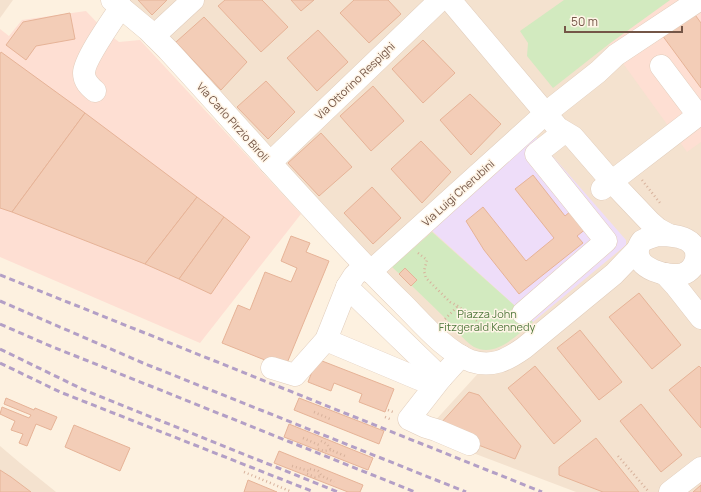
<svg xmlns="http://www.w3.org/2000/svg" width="701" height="492" font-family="Manrope,sans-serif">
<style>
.residential{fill:#f4e2cf}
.commercial{fill:#fedfd3}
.education{fill:#eeddf9}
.green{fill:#d2eabf}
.building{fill:#f3cdb7;stroke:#e6b397}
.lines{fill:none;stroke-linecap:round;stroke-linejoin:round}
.minor-casing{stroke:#e1cdbc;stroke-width:23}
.path{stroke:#d7b19b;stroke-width:2.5;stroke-dasharray:1 3;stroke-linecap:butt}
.minor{stroke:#fff;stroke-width:22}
.rail{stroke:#b39fc6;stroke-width:3;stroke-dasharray:6 4;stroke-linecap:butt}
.labels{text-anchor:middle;stroke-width:3;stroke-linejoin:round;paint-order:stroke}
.street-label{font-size:11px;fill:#745647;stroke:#fff5e7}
.park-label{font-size:11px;fill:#527a3f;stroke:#fff5e7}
</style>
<rect width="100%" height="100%" fill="#fdf1e0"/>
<g class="residential">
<polygon points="0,0 13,0 0,18"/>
<polygon points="125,0 701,0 701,492 576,492 423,434 483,368 403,292"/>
<polygon points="0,446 20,463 56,492 0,492"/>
</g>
<g class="commercial">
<polygon points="670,0 701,0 701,142 687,152 609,44"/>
<polygon points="86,11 105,31 119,42 140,40 301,214 200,343 0,257 0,29 9,36 22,20"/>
</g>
<polygon class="education" points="536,137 626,240 626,245 533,322 429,228"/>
<g class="green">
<polygon points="564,0 670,0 609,44 553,88 527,56 528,43 520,31"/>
<path d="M432,232L533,322C520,332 504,350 486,350C482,350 478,349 474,347C463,340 455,328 446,319C428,301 410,284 392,267Z"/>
</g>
<g class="building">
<polygon points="138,0 167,0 152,15"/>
<polygon points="225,0 262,0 288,27 261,52 218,6"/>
<polygon points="291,0 314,0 301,11"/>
<polygon points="354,0 388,0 401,14 369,43 340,13"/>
<polygon points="693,12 701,23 701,88 662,35"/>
<polygon points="70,13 75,39 36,46 26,60 6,45 23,22"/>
<polygon points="204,17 247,62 221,90 176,42"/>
<polygon points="318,30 348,62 317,91 287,58"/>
<polygon points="423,40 455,73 423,103 392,69"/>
<polygon points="1,52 85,113 12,212 0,208 0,54"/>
<polygon points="266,81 295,112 268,139 237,107"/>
<polygon points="373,86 404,121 371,151 340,116"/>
<polygon points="470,94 501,124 471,155 440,120"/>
<polygon points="85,113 197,197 145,264 12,212"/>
<polygon points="321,133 352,167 319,196 288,163"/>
<polygon points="421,141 451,172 422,203 391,169"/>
<polygon points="533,175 565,216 572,210 587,228 577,236 583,243 519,294 484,250 466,221 483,207 526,261 554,238 515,189"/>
<polygon points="372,187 401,218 373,244 344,213"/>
<polygon points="197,197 224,217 179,279 145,264"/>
<polygon points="224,217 250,237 211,294 179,279"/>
<polygon points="291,236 310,243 306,252 329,261 285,368 222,343 238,305 250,310 265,272 291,282 297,268 281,261"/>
<polygon points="405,268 417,280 411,286 399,274"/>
<polygon points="639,293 681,345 652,369 609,317"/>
<polygon points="580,330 622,382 599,400 557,348"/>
<polygon points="317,359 394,389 385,412 359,402 362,394 334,383 331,391 308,382"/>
<polygon points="535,366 581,421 554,444 508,388"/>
<polygon points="699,366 701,368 701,428 669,390"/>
<polygon points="469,392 479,395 521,446 515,459 439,430 440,424"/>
<polygon points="6,398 34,410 35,408 57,417 51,430 36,424 27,446 19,443 23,434 11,430 15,421 0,414 2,407 29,418 31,415 4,404"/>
<polygon points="299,398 384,431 379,444 294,410"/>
<polygon points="641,404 682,455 661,472 620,421"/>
<polygon points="289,424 373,458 368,470 284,437"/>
<polygon points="74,425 130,448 120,471 65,447"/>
<polygon points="596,438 639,492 603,492 559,475 559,467"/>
<polygon points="279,451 363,485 360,492 348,492 274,463"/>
<polygon points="0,470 11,477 31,492 0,492"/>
<polygon points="248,480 277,492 244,492"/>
<polygon points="701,485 701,492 693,492"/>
</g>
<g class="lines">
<g class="minor-casing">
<g id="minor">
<path d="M112,0L148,30L168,50C213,99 258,150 304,200C336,235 368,270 402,303C421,322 446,352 471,361C492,368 507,360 524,348L614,274L638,249"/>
<polyline points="450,0 558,128 573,137 612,182 650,222 658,229 669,235"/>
<polyline points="154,36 193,0"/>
<polyline points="661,66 698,115"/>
<path d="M95,91C89,86 84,81 84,73C84,60 113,19 121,7"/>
<polyline points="270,163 440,0"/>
<polyline points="602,189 701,113"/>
<path d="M657,235C667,235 681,235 690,242C701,251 697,269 683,274C669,278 634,269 638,249C639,246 640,243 642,241C647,238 652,237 657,235Z"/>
<polyline points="370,272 546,113 598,72 616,55 699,0"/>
<polyline points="665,274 675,285 701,318"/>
<polyline points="347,287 441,378"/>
<polyline points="523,313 606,241 536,154 559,136"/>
<polyline points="326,340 419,379 441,378"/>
<polyline points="461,356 441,378 409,419 426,427 436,430 469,444"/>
<polyline points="272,368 295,375 326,340 347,287 354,276 364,266"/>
<polyline points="670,492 701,468"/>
</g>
</g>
<g class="path">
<polyline points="642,180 660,203"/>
<polyline points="418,253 427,260 424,271 426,278 450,302 458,306 481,324 486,327 492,328 509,325"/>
<polyline points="445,319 458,306"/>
<polyline points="388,410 393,412"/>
<polyline points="314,412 330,419"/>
<polyline points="385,417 392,420"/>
<polyline points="303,438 319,445"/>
<polyline points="321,441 327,444 331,450 345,456"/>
<polyline points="318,449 324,451 331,450"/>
<polyline points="618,456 649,492"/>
<polyline points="292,466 309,471"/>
<polyline points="310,469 318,471 322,476 334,482"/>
<polyline points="244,472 292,492"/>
<polyline points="307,474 315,477 321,476"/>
</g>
<use href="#minor" class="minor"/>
<g class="rail">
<polyline points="0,275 542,492"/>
<polyline points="0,301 143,363 466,492"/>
<polyline points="0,324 48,345 415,492"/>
<polyline points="0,349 84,390 338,492"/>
<polyline points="0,363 60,392 314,492"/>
</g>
</g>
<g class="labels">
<g class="street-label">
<text transform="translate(355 81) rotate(-44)" y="4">Via Ottorino Respighi</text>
<text transform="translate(233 122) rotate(48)" y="4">Via Carlo Pirzio Biroli</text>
<text transform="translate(458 193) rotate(-42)" y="4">Via Luigi Cherubini</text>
</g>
<g class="park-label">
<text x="487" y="318">Piazza John<tspan x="487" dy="13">Fitzgerald Kennedy</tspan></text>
</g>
</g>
<path d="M565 26v6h117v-6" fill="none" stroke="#745647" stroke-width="2"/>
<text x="571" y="26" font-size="12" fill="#745647" stroke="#fff5e7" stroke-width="3" paint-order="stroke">50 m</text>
</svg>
